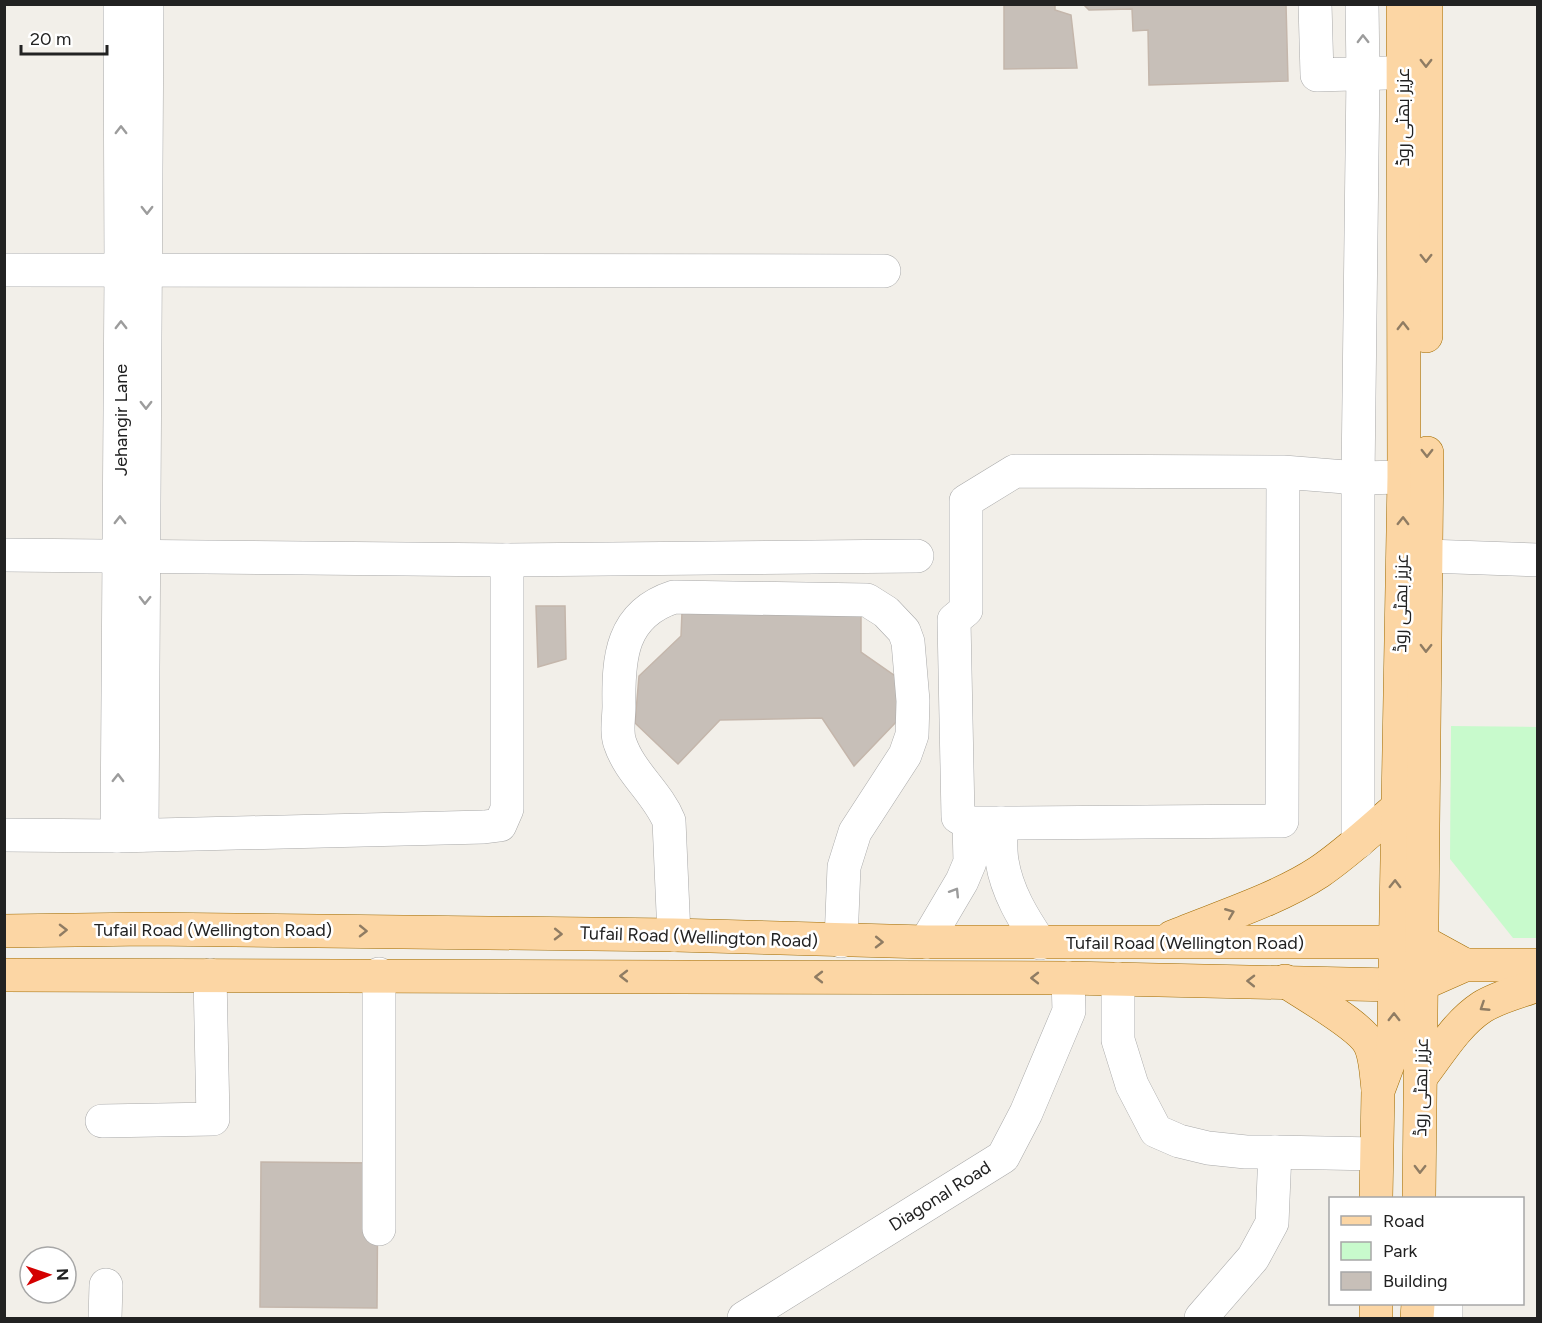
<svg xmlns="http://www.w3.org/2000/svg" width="1542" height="1323" font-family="Figtree,Cairo,sans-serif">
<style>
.park{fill:#c8facc}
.building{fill:#c7bfb8;stroke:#c4b6ab;stroke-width:1.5}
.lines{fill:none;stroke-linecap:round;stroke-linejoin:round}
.minor-casing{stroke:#a9a9a9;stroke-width:34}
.major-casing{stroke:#a06b00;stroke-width:34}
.minor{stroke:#fff;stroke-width:33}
.major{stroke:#fcd6a4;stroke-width:33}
.oneway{stroke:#9c9c9c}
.oneway2{stroke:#8f7c63}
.labels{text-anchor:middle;stroke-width:5;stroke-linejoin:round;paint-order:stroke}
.street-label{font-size:18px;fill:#222;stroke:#fff}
</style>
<rect width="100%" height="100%" fill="#f2efe9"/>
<polygon class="park" points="1451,726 1537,727 1537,938 1513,938 1450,859"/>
<g class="building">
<polygon points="1004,4 1055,4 1055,10 1071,15 1077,68 1004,69"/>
<polygon points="1083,4 1286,4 1288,81 1149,85 1148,30 1133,31 1132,9 1089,10"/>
<polygon points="536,606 565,606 566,659 538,667"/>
<polygon points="682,612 861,615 861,652 898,678 899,719 854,766 822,718 720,720 678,764 635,723 639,676 681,636"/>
<polygon points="261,1162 378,1163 377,1308 260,1307"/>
</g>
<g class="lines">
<g class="minor-casing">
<g id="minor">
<polyline points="1315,4 1317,75 1386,73"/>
<polyline points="4,270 884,271"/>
<polyline points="1283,472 1282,821 1001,823 969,823 958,817 954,620 966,610 966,501 1015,471 1283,472 1358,478 1404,477"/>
<polyline points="4,555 507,560 917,556"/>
<polyline points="1427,556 1538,560"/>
<path d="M1001,823C1001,836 1000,849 1002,861C1007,892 1023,918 1040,943"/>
<polyline points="4,835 117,836 484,827 500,825 507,809 507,560"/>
<polyline points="142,835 147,4"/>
<polyline points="117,836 121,271 120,4"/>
<polyline points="1358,842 1358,478 1363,74 1362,4"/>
<path d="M674,935L669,821C657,792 630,773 620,743C616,732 619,717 619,706C618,658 621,614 674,597L867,600L886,612L904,631L908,642L913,701L912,735L905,755L855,832L844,867L841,941"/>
<polyline points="926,942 962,881 970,862 969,823"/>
<polyline points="1118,979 1118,1040 1132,1085 1156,1131 1179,1141 1208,1148 1246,1152 1275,1152"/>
<polyline points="102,1121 213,1119 210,975"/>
<polyline points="379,1229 379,974"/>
<polyline points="105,1318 106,1285"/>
<polyline points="744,1318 1003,1157 1026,1113 1069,1011 1068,978"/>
<polyline points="1201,1318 1253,1258 1272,1223 1275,1152 1376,1154"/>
<polyline points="1446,1318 1446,1304"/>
</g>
</g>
<g class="major-casing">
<g id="major">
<polyline points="1426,4 1426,336"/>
<polyline points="4,931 147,929 674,935 926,942 1423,942 1465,965"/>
<path d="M1172,937C1218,918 1278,899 1319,872C1347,853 1371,830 1397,808"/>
<polyline points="4,975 1068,978 1394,985 1422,984 1465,965 1538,965"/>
<path d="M1285,981C1303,993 1359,1025 1369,1043C1376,1055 1376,1075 1378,1089"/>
<path d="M1421,1077C1439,1054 1456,1024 1482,1007C1498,997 1519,992 1538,985"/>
<polyline points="1376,1198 1378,1091 1393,1051 1394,1024 1404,477 1403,4"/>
<polyline points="1419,1198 1427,453"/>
<polyline points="1376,1304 1376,1318"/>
<polyline points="1417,1318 1418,1304"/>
</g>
</g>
<use href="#minor" class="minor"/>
<use href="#major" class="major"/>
</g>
<defs><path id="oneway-chevron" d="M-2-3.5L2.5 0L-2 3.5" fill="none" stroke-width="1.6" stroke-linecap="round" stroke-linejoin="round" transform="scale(1.5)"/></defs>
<g class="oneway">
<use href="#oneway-chevron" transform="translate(1363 39) rotate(-91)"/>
<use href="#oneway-chevron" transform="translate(121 130) rotate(-90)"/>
<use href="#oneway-chevron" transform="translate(147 210) rotate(90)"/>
<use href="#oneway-chevron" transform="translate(121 325) rotate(-90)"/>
<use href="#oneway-chevron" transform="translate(146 405) rotate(90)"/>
<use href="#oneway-chevron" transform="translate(120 520) rotate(-90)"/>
<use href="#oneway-chevron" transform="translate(145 600) rotate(91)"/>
<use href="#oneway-chevron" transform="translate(118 778) rotate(-89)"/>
<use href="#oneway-chevron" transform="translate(955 892) rotate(-58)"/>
</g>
<g class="oneway2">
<use href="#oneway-chevron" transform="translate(1426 63) rotate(90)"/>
<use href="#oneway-chevron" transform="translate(1426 258) rotate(90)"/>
<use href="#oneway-chevron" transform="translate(1403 326) rotate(-90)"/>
<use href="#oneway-chevron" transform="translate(1427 453) rotate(90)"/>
<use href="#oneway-chevron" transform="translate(1403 521) rotate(-89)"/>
<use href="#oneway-chevron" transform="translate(1426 648) rotate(91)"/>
<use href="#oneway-chevron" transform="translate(1395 884) rotate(-89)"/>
<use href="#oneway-chevron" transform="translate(1230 913) rotate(-22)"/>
<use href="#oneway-chevron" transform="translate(63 930) rotate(-1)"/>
<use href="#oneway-chevron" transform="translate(363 931) rotate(1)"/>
<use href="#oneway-chevron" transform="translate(558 934) rotate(1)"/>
<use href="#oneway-chevron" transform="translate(879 942) rotate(1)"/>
<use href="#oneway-chevron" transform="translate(624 976) rotate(-180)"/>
<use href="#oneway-chevron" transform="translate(819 977) rotate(-180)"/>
<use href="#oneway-chevron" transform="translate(1035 978) rotate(-180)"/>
<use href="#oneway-chevron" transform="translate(1251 981) rotate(-179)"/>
<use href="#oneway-chevron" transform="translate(1484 1007) rotate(147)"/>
<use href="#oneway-chevron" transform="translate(1394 1017) rotate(-90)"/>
<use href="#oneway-chevron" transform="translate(1420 1169) rotate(91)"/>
</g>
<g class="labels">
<g class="street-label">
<text transform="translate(1403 117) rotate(-90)" y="6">عزیز بھٹی روڈ</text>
<text transform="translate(121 420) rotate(-90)" y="6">Jehangir Lane</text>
<text transform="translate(1401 603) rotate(-89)" y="6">عزیز بھٹی روڈ</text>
<text x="213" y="936">Tufail Road (Wellington Road)</text>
<text transform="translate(699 937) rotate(2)" y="6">Tufail Road (Wellington Road)</text>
<text x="1185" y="949">Tufail Road (Wellington Road)</text>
<text transform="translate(1421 1087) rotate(-89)" y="6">عزیز بھٹی روڈ</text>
<text transform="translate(940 1196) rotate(-32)" y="6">Diagonal Road</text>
</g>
</g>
<rect width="1542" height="1323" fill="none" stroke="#222222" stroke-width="12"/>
<rect x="1329" y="1197" width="195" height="108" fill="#ffffff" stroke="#a7a7a7" stroke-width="1.5"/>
<rect x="1341" y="1216" width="30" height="9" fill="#fcd6a4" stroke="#a7a7a7" stroke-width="1.5"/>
<text x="1383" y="1227" font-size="18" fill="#222222">Road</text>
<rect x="1341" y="1242" width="30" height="18" fill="#c8facc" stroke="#a7a7a7" stroke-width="1.5"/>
<text x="1383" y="1257" font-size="18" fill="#222222">Park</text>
<rect x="1341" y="1272" width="30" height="18" fill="#c7bfb8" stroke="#a7a7a7" stroke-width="1.5"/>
<text x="1383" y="1287" font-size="18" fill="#222222">Building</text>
<g transform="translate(48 1275) rotate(88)"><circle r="28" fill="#ffffff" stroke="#a7a7a7" stroke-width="1.5"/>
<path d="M0-4.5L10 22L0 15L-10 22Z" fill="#d40000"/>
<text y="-9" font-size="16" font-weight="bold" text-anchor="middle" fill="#222222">N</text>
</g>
<path d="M21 45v9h86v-9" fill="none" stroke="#222222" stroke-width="3"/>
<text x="30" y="45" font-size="18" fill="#222222" stroke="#ffffff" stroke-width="4.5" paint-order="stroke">20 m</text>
</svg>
